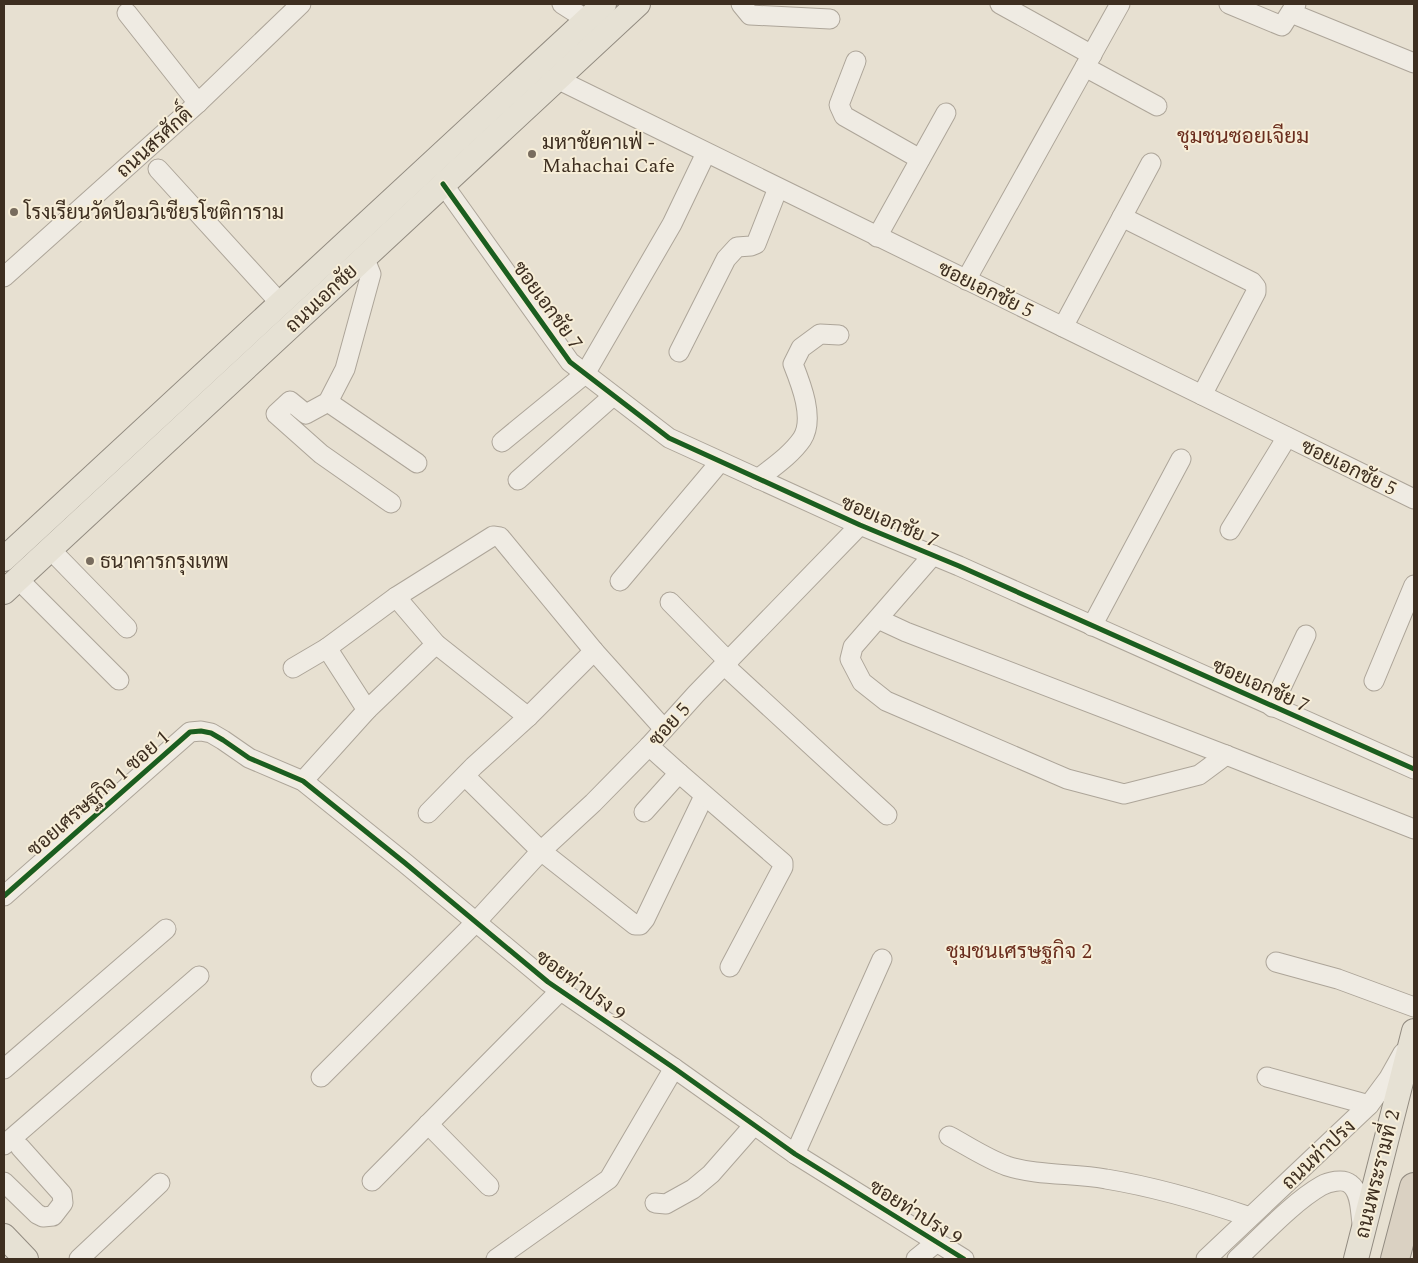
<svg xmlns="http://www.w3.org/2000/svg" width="1418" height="1263" font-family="Spectral,Sarabun,serif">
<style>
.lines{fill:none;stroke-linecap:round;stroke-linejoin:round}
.minor-casing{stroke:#ada599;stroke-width:21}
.major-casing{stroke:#928b80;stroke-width:26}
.highway-casing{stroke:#928b80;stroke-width:30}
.minor{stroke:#efebe3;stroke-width:19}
.major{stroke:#e6e1d4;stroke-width:24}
.highway{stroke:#dad1c2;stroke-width:28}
.cycleway-casing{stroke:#f7eed8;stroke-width:8}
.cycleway{stroke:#1b5e20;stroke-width:5}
.poi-dot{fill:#786c5e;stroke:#f7eed8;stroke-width:2}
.labels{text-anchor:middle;stroke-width:4;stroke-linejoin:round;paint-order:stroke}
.street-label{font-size:20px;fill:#3d2e20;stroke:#f7eed8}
.poi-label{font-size:20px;fill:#3d2e20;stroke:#f7eed8;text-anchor:start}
.neighbourhood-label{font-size:21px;fill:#6b2e1e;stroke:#f7eed8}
</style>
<rect width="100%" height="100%" fill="#e7e0d1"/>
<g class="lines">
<g class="minor-casing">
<g id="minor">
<polyline points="562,4 587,20"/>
<polyline points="741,4 750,15 830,19"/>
<polyline points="1000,4 1092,55"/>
<polyline points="1229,4 1282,26 1296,4"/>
<polyline points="127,13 198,103"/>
<polyline points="1291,13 1414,63"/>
<polyline points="856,61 839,105 844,116 920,159"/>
<polyline points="1085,67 1157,106"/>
<polyline points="557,79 1414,499"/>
<polyline points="158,169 280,303"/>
<polyline points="443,184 570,362 669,438 860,525 959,566 1414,769"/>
<polyline points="1122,217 1252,282 1256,287 1256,292 1202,395"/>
<polyline points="877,237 946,113"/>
<polyline points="364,257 371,274 345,369 328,402 306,414 290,401 276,414 321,454 391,503"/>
<polyline points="4,277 198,103 301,4"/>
<polyline points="966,280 1120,4"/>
<polyline points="1063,327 1151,163"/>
<polyline points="679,352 726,259 737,247 751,246 756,244 778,188"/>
<polyline points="328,402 417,463"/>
<polyline points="502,442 585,374 672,224 706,153"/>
<path d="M758,479C773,467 791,455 802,439C815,419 801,384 793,364L801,348L820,334L839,335"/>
<polyline points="518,480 613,396"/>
<polyline points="1230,530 1287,437"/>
<polyline points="50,549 127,628"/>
<polyline points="933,555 853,647 850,659 862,682 886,701 1067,779 1124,794 1199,775 1226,755"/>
<polyline points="18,579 119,680"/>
<polyline points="620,581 720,462"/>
<polyline points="396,597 436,644 528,717"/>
<polyline points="670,602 729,662"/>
<polyline points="878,619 906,632 1226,755 1414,829"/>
<polyline points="1092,626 1181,459"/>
<polyline points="725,666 887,815"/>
<polyline points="293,668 327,648"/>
<polyline points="1374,681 1414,585"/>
<polyline points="1272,707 1306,635"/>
<polyline points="367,710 327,648 396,597 493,536 500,537 594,651 664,729"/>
<polyline points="649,746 679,773"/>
<polyline points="465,776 541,851 635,925 640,925 645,919 704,796"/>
<polyline points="303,781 367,710 436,644"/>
<polyline points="644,812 679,773 783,863 783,867 730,967"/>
<polyline points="428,813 474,766 528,717 594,651"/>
<polyline points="4,896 190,732 201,731 211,733 223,740 249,758 303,781 405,863 548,982 674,1068 795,1154 964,1259"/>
<polyline points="1276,962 1338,979 1414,1007"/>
<polyline points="4,1069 166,929"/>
<polyline points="321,1077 476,922 541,851 593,803 649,746 696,694 860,525"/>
<polyline points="1267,1077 1369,1105"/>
<polyline points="428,1124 489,1186"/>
<path d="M949,1136C968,1146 987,1159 1007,1166C1038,1176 1074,1173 1106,1179C1155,1187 1203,1201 1250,1217"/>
<polyline points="4,1145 199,976"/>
<polyline points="795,1154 882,959"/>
<polyline points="372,1181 560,991"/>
<polyline points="4,1182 37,1214 43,1217 53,1216 63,1203 62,1194 20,1147"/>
<polyline points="655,1203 666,1204 693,1189 711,1174 754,1125"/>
<polyline points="79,1259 160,1183"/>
<polyline points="496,1259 609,1179 674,1068"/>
<polyline points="916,1259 937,1242"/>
<polyline points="1206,1259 1369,1105 1389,1078 1403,1053"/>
<path d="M1237,1259C1261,1237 1293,1202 1321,1186C1328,1182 1343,1178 1350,1184C1361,1192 1360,1211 1362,1223"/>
</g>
</g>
<g class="major-casing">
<g id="major">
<polyline points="4,559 604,4"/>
<polyline points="4,592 638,4"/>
<polyline points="4,1236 26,1259"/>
<polyline points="1356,1259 1414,1031"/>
</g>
</g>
<g class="highway-casing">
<polyline id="highway" points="1395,1259 1414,1187"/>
</g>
<use href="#minor" class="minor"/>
<use href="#major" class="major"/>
<use href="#highway" class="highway"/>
<g class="cycleway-casing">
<g id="cycleway">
<polyline points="443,184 570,362 669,438 860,525 959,566 1414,769"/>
<polyline points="4,896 190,732 201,731 211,733 223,740 249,758 303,781 405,863 548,982 674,1068 795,1154 964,1259"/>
</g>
</g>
<use href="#cycleway" class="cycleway"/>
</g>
<g class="poi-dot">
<circle cx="532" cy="154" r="5"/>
<circle cx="14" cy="212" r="5"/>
<circle cx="90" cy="561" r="5"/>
</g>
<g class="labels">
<g class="street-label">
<text transform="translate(154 142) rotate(-42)" y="7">ถนนสรศักดิ์</text>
<text transform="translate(986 289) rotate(26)" y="7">ซอยเอกชัย 5</text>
<text transform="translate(321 298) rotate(-43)" y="7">ถนนเอกชัย</text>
<text transform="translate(548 305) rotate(54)" y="7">ซอยเอกชัย 7</text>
<text transform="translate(1349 467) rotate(26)" y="7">ซอยเอกชัย 5</text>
<text transform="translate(890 521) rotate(23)" y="7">ซอยเอกชัย 7</text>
<text transform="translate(1261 685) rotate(24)" y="7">ซอยเอกชัย 7</text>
<text transform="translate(669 724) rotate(-48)" y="7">ซอย 5</text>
<text transform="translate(98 793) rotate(-41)" y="7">ซอยเศรษฐกิจ 1 ซอย 1</text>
<text transform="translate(581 985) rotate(36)" y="7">ซอยท่าปรง 9</text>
<text transform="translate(1318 1154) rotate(-43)" y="7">ถนนท่าปรง</text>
<text transform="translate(1377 1174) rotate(-76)" y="7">ถนนพระรามที่ 2</text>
<text transform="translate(916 1212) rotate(32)" y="7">ซอยท่าปรง 9</text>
</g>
<g class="poi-label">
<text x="542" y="149">มหาชัยคาเฟ่ -<tspan x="542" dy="23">Mahachai Cafe</tspan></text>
<text x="24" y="219">โรงเรียนวัดป้อมวิเชียรโชติการาม</text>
<text x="100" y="568">ธนาคารกรุงเทพ</text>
</g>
<g class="neighbourhood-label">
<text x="1243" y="143">ชุมชนซอยเจียม</text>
<text x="1019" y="958">ชุมชนเศรษฐกิจ 2</text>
</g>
</g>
<rect width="1418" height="1263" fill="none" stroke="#3d2e20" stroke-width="10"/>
</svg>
